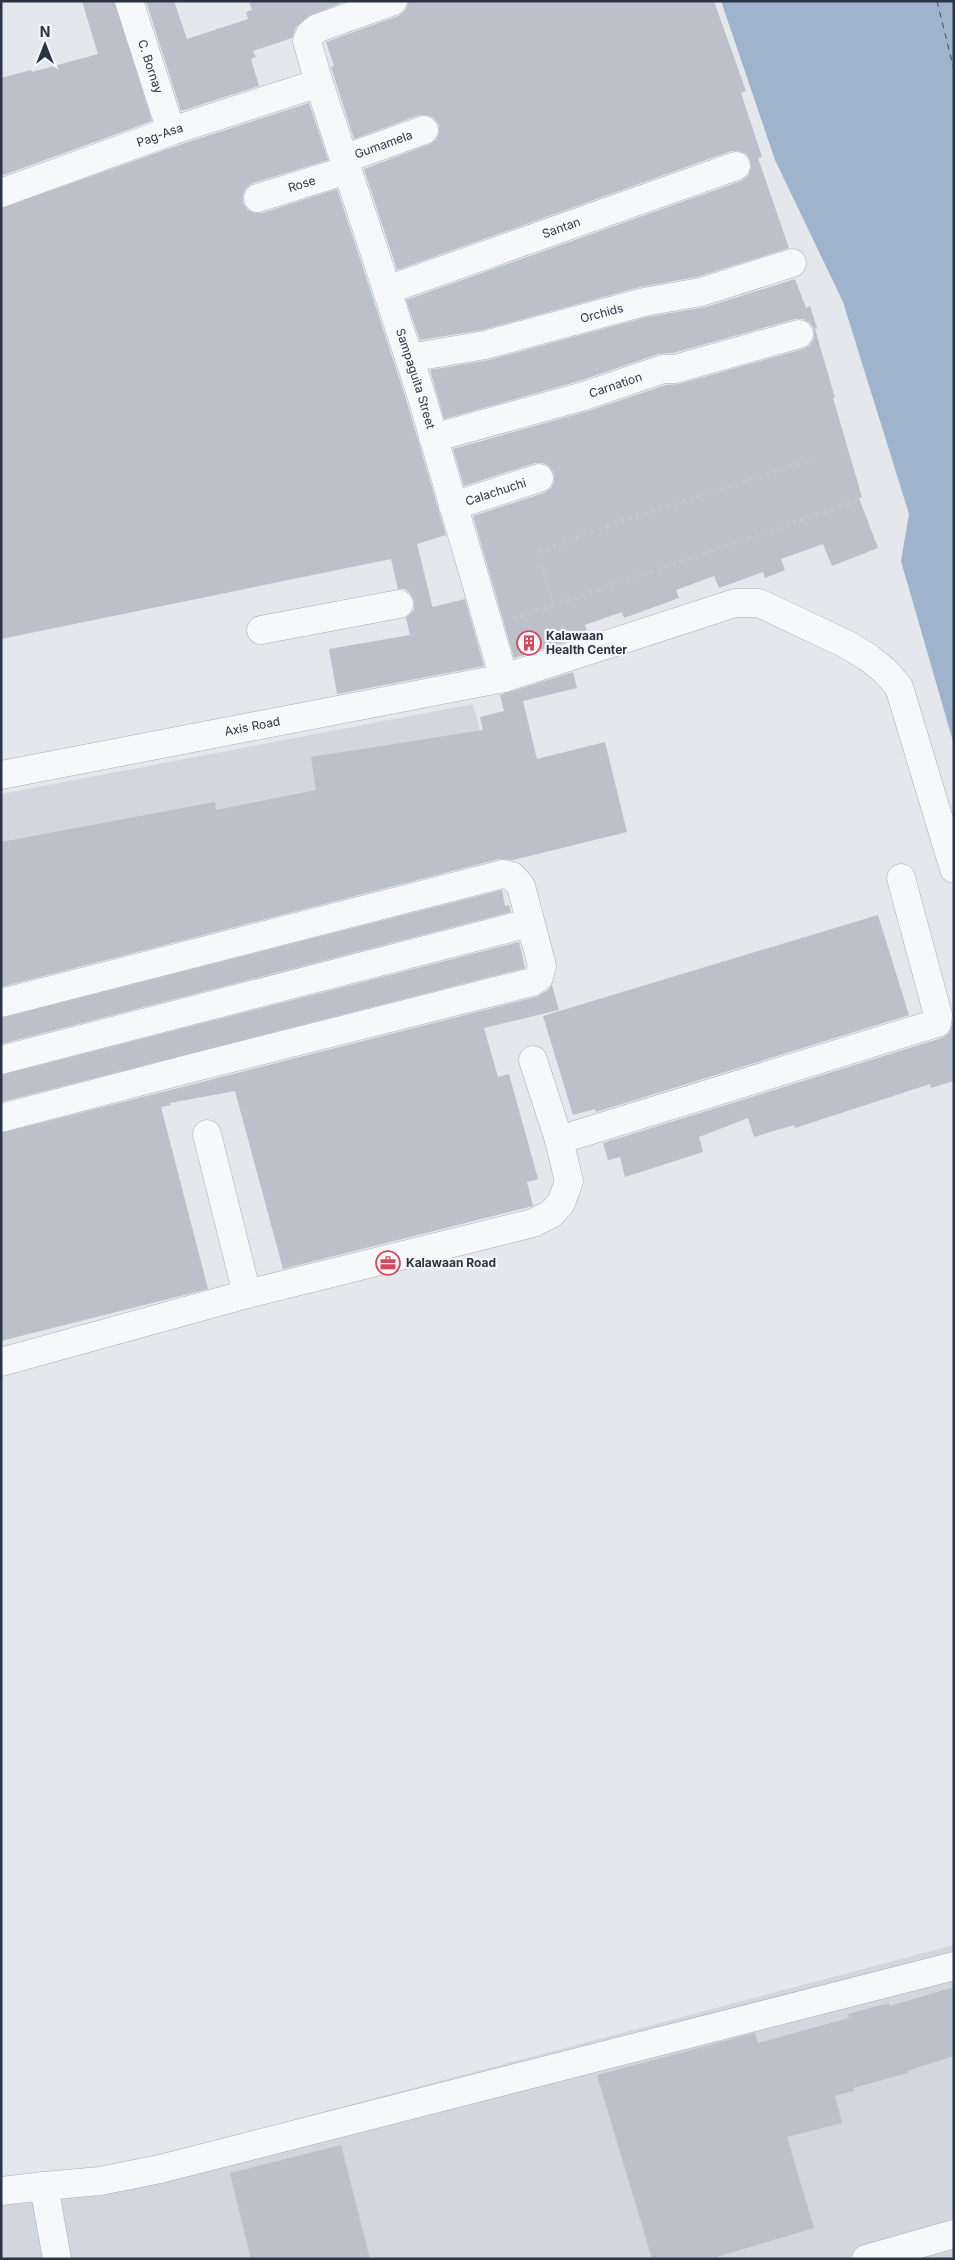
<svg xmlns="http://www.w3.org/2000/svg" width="955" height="2260" font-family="Inter,sans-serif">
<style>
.built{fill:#d2d6de}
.water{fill:#9fb4cc}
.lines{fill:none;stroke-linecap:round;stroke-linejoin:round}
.ferry{stroke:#34527a;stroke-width:1;stroke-dasharray:6 5;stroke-linecap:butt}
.building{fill:#bbc0ca}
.minor-casing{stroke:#a9aeb7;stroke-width:29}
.path{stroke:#c2c5cb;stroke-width:3;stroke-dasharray:4 4;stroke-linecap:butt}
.minor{stroke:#f7f8fa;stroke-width:28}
.labels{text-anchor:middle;stroke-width:4.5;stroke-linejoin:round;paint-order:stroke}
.street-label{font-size:12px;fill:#2b3445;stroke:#f4f6f9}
.poi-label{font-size:12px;font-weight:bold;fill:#2b3445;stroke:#f4f6f9;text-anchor:start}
</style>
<rect width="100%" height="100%" fill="#e4e7ec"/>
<g class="built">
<polygon points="473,704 508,839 1,964 1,794"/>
<polygon points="954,1945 954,2259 1,2259 1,2181 123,2165"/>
</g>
<polygon class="water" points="721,1 954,1 954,745 901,561 909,514 843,302 775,160"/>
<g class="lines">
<polyline class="ferry" points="937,1 954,70"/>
</g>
<g class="building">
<polygon points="82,1 114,1 152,121 1,176 1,78 31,70 32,72 98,54"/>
<polygon points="146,1 174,1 187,39 248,19 246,12 252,10 249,1 346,1 309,16 296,27 292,38 253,51 256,57 251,59 259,86 181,111"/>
<polygon points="409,1 714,1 746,91 741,93 762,157 758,158 789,248 697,277 640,287 482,330 420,340 406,300 741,181 748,176 751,168 750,160 746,154 738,151 731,151 397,270 364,169 430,144 436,140 439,133 439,125 434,118 427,115 419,115 354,139 331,67 334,66 326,42 398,16 405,11"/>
<polygon points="309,103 328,160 253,183 246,188 243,194 243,203 248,210 255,213 262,213 337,189 405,396 446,535 417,544 432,605 433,607 465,599 484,666 337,694 329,649 410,635 406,618 414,610 414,601 410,593 405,589 398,589 391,559 1,639 1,208 176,146"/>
<polygon points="795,279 806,308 810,306 817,328 815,329 835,398 833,398 862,497 859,498 878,548 832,566 823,544 781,559 785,570 765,578 763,572 719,588 714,576 676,590 679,598 624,618 622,612 585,625 587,631 565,639 565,642 514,658 473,516 544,493 551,488 554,482 554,474 549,466 543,463 535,463 464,486 453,449 588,411 666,385 679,384 803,349 810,345 814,338 814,329 810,323 803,319 795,319 673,353 658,354 579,381 444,419 430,370 489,360 647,317 706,307"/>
<polygon points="573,672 577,688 523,701 537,759 605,742 627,832 513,860 499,859 1,987 1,842 215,802 216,810 316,790 311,757 483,730 480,717 504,711 500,695"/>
<polygon points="502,890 505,906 509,905 511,912 1,1044 1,1018"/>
<polygon points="878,915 909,1015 596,1112 595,1109 573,1115 543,1016"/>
<polygon points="519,942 525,968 1,1102 1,1075"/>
<polygon points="552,985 559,1010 484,1028 498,1077 509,1074 538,1179 527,1182 533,1206 283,1269 235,1091 170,1103 171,1105 161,1107 208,1289 1,1341 1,1133 536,997 548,990"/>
<polygon points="954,1019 954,1081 931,1088 930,1084 795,1128 794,1125 754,1137 748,1118 699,1137 703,1152 625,1177 620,1157 608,1160 603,1143 942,1038 949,1033"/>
<polygon points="954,1987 954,2056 907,2071 908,2073 853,2088 854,2091 835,2096 842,2123 787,2137 814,2228 710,2259 652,2259 597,2075 755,2033 758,2043 849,2018 848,2014 889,2003 890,2006"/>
<polygon points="341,2145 370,2259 251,2259 230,2173"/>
</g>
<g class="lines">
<g class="minor-casing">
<g id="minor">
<path id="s1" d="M129,1L171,131"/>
<path id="s2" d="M393,1L318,28L310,34L307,41L319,83L420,391L504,678"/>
<path id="s3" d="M344,159L424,130"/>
<path id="s4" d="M1,193L171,131L319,83"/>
<path id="s5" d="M258,198L347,170"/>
<path id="s6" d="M387,290L736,166"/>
<path id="s7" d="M409,358L485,345L644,302L701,292L792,263"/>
<path id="s8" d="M433,438L584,396L663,369H675L799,334"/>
<path id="s9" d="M453,506L539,478"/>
<polyline points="261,630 399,604"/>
<path id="s10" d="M1,775L504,678L735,603H759L848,645L869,658L886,672L899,687L954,869"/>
<polyline points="1,1003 503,874 512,876 521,886 542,966 539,977 532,982 188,1069 1,1118"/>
<polyline points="1,1060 529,923"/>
<polyline points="207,1134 247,1294"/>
<polyline points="559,1140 937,1023 938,1015 901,878"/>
<polyline points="1,1362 247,1294 533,1223 551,1214 561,1203 569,1181 559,1140 533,1060"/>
<polyline points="44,2186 100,2181 160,2169 954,1966"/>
<polyline points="1,2191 44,2186 57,2259"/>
<polyline points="866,2259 954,2234"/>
</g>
</g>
<g class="path">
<polyline points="554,605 537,553 618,522 812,460"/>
<polyline points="513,619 860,500"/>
</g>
<use href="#minor" class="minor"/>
</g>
<defs>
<g id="building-ring" transform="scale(1.25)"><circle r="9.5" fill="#f4f6f9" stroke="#d1495b" stroke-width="1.5"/><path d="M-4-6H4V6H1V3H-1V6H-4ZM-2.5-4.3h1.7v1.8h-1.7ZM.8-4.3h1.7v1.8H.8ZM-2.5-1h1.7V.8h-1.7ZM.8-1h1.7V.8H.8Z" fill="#d1495b"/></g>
<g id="office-ring" transform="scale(1.25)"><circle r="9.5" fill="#f4f6f9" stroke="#d1495b" stroke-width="1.5"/><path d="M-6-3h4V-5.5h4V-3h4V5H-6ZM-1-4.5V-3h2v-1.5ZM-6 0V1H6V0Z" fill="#d1495b"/></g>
</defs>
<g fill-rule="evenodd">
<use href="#building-ring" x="529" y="643"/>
<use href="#office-ring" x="388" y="1263"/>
</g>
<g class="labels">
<g class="street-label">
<text dy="4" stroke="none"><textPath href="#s1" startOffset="69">C. Bornay</textPath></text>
<text dy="4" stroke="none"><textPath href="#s4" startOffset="169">Pag-Asa</textPath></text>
<text dy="4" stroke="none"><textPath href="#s3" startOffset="42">Gumamela</textPath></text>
<text dy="4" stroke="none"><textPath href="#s5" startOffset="46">Rose</textPath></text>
<text dy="4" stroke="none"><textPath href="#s6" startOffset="185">Santan</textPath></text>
<text dy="4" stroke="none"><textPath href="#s7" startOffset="198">Orchids</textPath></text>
<text dy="4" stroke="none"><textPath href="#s2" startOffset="452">Sampaguita Street</textPath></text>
<text dy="4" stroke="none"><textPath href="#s8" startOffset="190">Carnation</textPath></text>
<text dy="4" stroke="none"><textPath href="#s9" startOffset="45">Calachuchi</textPath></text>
<text dy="4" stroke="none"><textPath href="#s10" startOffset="256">Axis Road</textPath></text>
</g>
<g class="poi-label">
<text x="546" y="640">Kalawaan<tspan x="546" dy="14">Health Center</tspan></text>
<text x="406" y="1267">Kalawaan Road</text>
</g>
</g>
<rect width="955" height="2260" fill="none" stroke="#2b3445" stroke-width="5"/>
<g transform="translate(45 45)" stroke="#f4f6f9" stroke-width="4" paint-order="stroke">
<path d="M0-4L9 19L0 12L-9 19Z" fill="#2b3445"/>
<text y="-8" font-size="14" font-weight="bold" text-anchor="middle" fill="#2b3445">N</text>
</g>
</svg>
